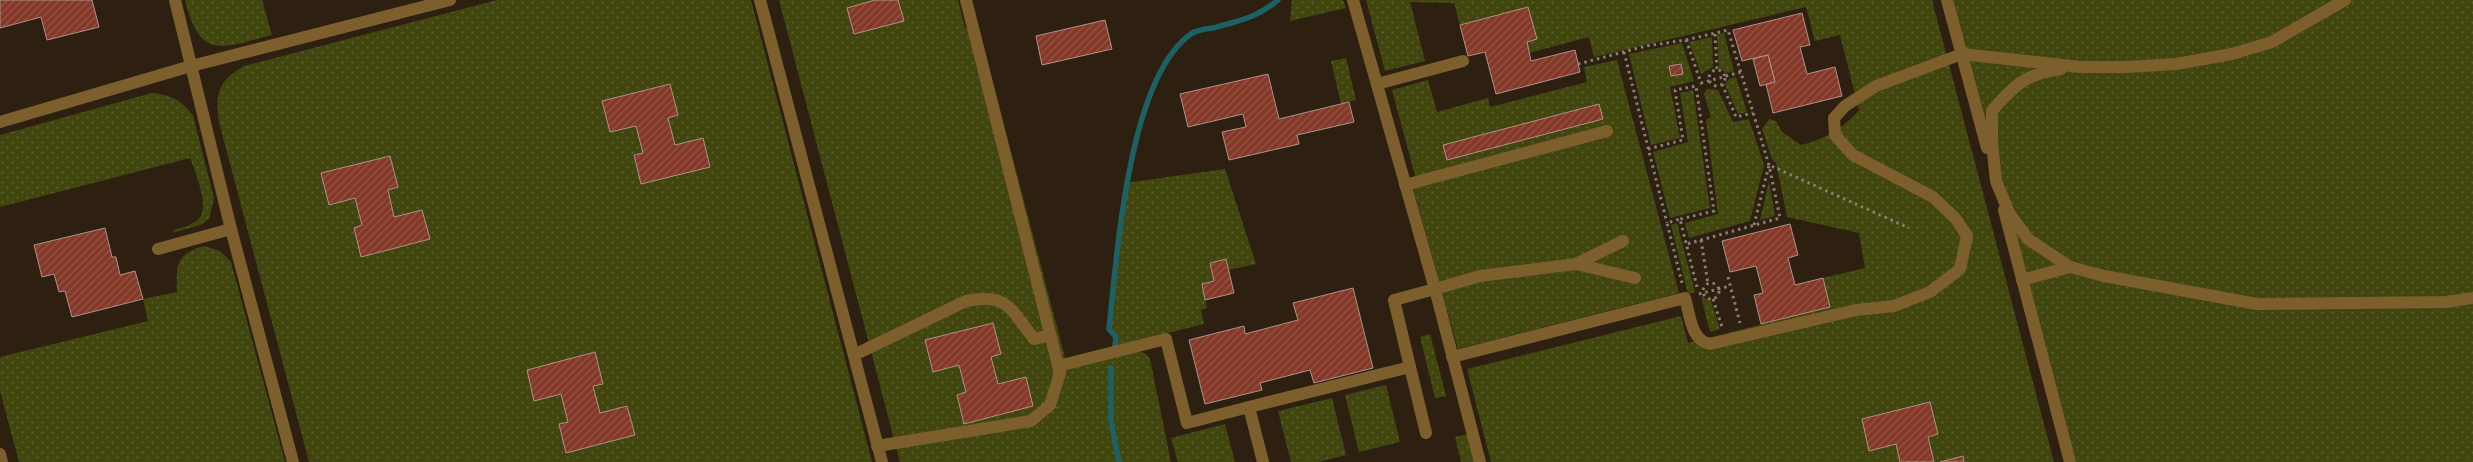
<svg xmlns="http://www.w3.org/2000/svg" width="2473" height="462" font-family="'PT Serif',serif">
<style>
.grass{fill:url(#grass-dots)}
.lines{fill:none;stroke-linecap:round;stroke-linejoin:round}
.stream{stroke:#1d6164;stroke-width:5.5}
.building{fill:url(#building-hatch);stroke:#ae928c}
.path{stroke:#8a7e72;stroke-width:3;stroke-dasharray:2.5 4;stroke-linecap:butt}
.minor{stroke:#7d5f2e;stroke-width:12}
</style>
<defs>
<pattern id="grass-dots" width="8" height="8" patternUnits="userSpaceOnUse" patternTransform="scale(1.25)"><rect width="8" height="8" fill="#41460f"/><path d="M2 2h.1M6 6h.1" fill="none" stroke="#5c6031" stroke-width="1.8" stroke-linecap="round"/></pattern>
<pattern id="building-hatch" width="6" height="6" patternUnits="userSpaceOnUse" patternTransform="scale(1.25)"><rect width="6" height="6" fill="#843827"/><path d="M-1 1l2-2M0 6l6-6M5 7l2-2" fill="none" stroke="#955445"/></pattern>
</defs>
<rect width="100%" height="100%" fill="#2e2011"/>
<g class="grass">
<path d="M185,0H262L272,35C222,48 200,61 185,0Z"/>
<path d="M497,0H751L872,462H309L219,122C215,93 218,81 244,66Z"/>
<polygon points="779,0 958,0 965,28 978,25 1068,369 1138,351 1146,354 1150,359 1171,462 900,462"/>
<polygon points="1292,0 1343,0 1346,8 1290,21"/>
<path d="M1366,0H1932L2054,462H1491L1467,369L1681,316L1688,343L1830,307L1823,278L1865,268L1859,233L1787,217L1776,163L1772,159L1762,129L1769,119L1776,121L1782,132L1801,145C1822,141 1846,126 1859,110L1840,35L1815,41L1806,7L1594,57L1589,37L1529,53L1527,42L1536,39L1528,7L1460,25L1454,3L1410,2L1425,61L1385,71Z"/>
<polygon points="1947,0 2473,0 2473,462 2070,462"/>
<polygon points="1724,33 1734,71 1726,73 1719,68 1717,35"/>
<polygon points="1712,37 1713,67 1701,74 1689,42"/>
<polygon points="1682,43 1694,81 1670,87 1680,138 1651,145 1629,54"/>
<polygon points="1346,58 1356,100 1341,104 1331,61"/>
<polygon points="1617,60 1679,293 1458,349 1413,188 1418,187 1392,90 1428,80 1437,112 1488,98 1490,107 1587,82 1584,67"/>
<polygon points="1736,77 1747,112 1738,114 1725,84 1729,79"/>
<polygon points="1707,89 1718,90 1733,122 1749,119 1764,165 1750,221 1689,238 1685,223 1718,214 1706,120 1711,117 1704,94"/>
<polygon points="1693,90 1710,208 1670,218 1653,152 1688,142 1680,93"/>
<path d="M152,93C170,94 183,101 193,116L214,198L209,219L200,225L175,232L173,230C182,228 195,225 201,216C208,203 195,170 190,158L0,207V135Z"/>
<polygon points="1225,169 1256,264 1228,270 1226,259 1210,263 1214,281 1202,284 1207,308 1201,310 1204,324 1115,346 1116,337 1109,329 1125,183"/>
<polygon points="1769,181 1775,216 1760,220"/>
<polygon points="1677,223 1695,292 1688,294 1671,225"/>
<path d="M204,246L220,251L231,262L285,462H19L0,391V357L148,321L143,299L177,292C176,265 176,254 204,246Z"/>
<polygon points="1701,296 1711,301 1720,329 1710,332"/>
<polygon points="1430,334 1446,396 1435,398 1420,337"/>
<polygon points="1386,385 1400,442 1359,452 1345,395"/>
<polygon points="1332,398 1346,455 1319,462 1291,462 1278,411"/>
<polygon points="1225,424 1235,462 1178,462 1171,438"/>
<polygon points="1468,434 1475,462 1461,462 1455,437"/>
</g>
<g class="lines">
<g class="stream">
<path d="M1115,346L1116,337L1109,329C1117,256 1128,78 1191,34C1196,30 1206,29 1213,28C1241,20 1255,19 1278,0"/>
<polyline points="1111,368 1111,421 1119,462"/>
</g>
</g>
<g class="building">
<polygon points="0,0 92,0 99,27 47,40 41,17 0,28"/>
<polygon points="875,0 898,0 904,21 854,34 847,8"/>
<polygon points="1528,7 1537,39 1527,42 1531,61 1575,50 1580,72 1496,94 1485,52 1468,56 1460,25"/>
<polygon points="1802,13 1810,45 1800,47 1807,74 1835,67 1842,96 1773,113 1766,84 1775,82 1768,55 1742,61 1733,30"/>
<polygon points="1105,20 1112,49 1042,65 1036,36"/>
<polygon points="1768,55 1775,82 1760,86 1753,59"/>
<polygon points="1681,64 1683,74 1671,76 1669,66"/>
<polygon points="1268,74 1279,119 1349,102 1354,122 1297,135 1299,144 1229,160 1222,132 1246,127 1243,114 1188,127 1180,94"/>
<polygon points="670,84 678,115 668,118 675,145 703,138 710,167 641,184 634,155 643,153 636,126 610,132 602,101"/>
<polygon points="1599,104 1603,119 1447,160 1443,145"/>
<polygon points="390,156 398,187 388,190 394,217 422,210 430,239 361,257 354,228 362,225 355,198 329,205 321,173"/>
<polygon points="1790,224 1798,255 1788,258 1795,285 1823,278 1830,307 1761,324 1754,295 1763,293 1756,266 1730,272 1722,241"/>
<polygon points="105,228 112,257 116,257 120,275 135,271 143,299 72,317 65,291 59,292 54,274 42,277 34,245"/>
<polygon points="1226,259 1234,293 1205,300 1202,284 1214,281 1210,263"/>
<polygon points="1353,288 1373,368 1314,383 1310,370 1260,383 1262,390 1205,404 1189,340 1244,326 1245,334 1298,320 1293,303"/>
<polygon points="993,323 1001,354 991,357 998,384 1026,377 1033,406 964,424 957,395 966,392 959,365 933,372 925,340"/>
<polygon points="595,352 603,384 593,386 600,413 627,406 635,435 566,453 559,424 568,422 561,394 534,401 527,370"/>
<polygon points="1930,402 1938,434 1928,437 1934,462 1900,462 1896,444 1869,451 1862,419"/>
<polygon points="1963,456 1964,462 1940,462"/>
</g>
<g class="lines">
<g class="path">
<polyline points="1715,34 1717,70"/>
<polyline points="1686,40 1728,30 1769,165 1780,218 1687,244"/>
<polyline points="1624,52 1667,223"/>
<polyline points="1578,64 1646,46 1686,40 1701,83 1741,72"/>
<circle cx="1717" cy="78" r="8"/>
<polyline points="1722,84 1736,117 1753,113"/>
<polyline points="1648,149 1683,140 1675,90 1696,86 1714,211 1680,219"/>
<polyline points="1754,225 1769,165 1909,228"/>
<polyline points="1701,240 1708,284"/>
<polyline points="1728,277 1740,323"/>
<polyline points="1682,283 1667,223 1680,219 1697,287"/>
<circle cx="1711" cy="291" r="8"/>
<polyline points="1699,294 1730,286"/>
<polyline points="1713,299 1722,327"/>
</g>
<g class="minor">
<polyline points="175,0 231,229 293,462"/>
<polyline points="760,0 882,462"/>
<polyline points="1353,0 1435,289 1480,276 1576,264 1635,278"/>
<polyline points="1947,0 1987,148"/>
<path d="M2061,69C2026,74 2014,85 1992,111V143L1996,181L2009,213L2028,239L2070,267L2104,276L2257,304L2446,302L2473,298"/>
<polyline points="1377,84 1463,61"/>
<polyline points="0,122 191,66 450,0"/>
<polyline points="1405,185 1607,131"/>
<polyline points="2004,210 2070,462"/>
<polyline points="158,249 231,229"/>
<polyline points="1576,264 1623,241"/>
<polyline points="2022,280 2070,267"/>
<path d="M854,355L966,301C1009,293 1010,309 1034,339L1050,335"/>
<path d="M1452,357L1685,298C1690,315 1691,341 1710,344L1856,310L1894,306L1930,292L1960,269L1967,236L1956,219L1933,197L1853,155L1835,135L1834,118L1845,106L1876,86L1962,54L2081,67H2126L2176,64L2232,54L2272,42L2345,0"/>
<polyline points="1058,366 1166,339 1187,423 1249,407"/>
<polyline points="1410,367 1394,300 1435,289 1480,462"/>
<polyline points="877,446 1031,421 1050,405 1060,373 966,0"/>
<polyline points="0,454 2,462"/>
<polyline points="1263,462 1249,407 1410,367 1426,433"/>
</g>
</g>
</svg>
